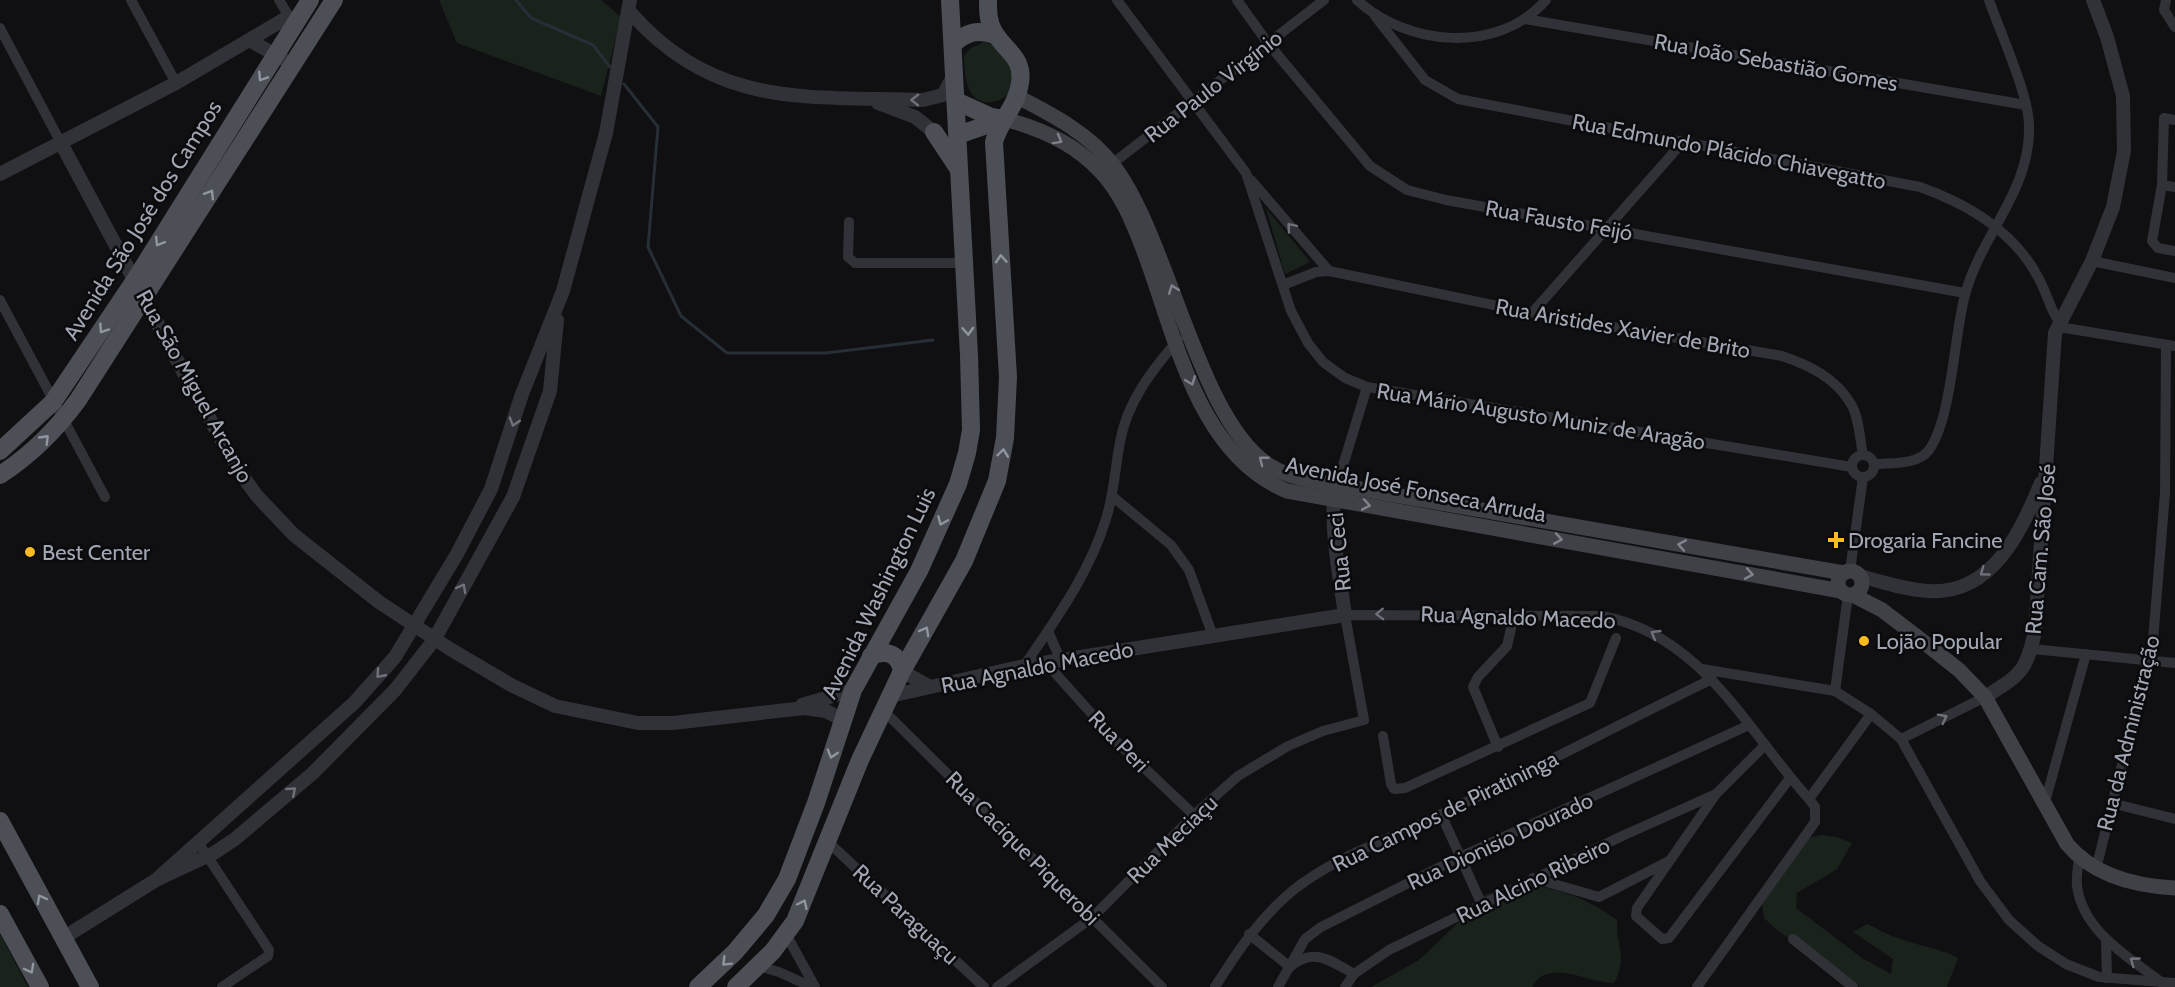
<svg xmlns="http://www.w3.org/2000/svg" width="2175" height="987" font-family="Cabin,sans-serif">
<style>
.green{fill:#1a221c}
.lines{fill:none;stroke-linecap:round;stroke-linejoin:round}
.stream{stroke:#262e36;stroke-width:3}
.minor{stroke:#313237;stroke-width:10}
.tertiary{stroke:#313237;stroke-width:14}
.secondary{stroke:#3f4147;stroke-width:15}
.primary{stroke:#4d4f56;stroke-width:18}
.oneway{stroke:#9095a0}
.oneway2{stroke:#6f727b}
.oneway3{stroke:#7f838d}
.poi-dot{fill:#fabb20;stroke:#0b0b0d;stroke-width:2}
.labels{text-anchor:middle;stroke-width:5;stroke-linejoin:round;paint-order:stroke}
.street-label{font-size:22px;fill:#a1a6b3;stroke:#0b0b0d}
.poi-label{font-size:22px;fill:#a1a6b3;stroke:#0b0b0d;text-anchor:start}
</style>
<rect width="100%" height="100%" fill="#101012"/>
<g class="green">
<polygon points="439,0 601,0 621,17 601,96 457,43"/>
<path d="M984,42L1001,48L1013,62C1013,70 1015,84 1011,90C1008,96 1002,99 996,101C967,109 964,76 964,56L971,48Z"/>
<polygon points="1266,208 1310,262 1285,274"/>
<path d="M1822,835L1837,837L1852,843L1837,869L1797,893L1796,908L1862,958L1891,974L1893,959L1853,932L1867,924C1877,928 1887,935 1898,938C1918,946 1940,948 1958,958L1947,987H1860L1777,930L1764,918L1762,903L1806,838Z"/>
<path d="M1521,884C1556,887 1589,899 1617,920C1616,946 1628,958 1614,983C1586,983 1549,957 1532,987H1371L1419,960L1459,922L1470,906L1485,895Z"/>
<polygon points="0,934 28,987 0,987"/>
</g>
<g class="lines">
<g class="stream">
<polyline points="516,0 531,18 593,45 610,67"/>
<polyline points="624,84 658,127 648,247 681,316 727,353 826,353 933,340"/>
</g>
<g class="minor">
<polyline points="131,0 176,83"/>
<polyline points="279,0 293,23"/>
<polyline points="1117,0 1246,173 1291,311 1308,343 1323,362 1345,378 1367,387 1852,467"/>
<polyline points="1237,0 1267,42 1370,166 1407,190 1446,200 1965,293"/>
<path d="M1357,0C1407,46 1498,55 1546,0"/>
<polyline points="2166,0 2164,10 2175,27"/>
<path d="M1375,16L1425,80L1458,99L1920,187C1968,204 2015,232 2039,279C2048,295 2051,315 2065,328L2175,346"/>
<polyline points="1525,19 2026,105"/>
<polyline points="0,28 61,143"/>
<polyline points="2175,120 2164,118 2162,185 2152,241 2158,248 2175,251"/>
<polyline points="1108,167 1324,0"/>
<polyline points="1251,180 1329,271"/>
<polyline points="2162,185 2175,187"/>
<polyline points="849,222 848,257 855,263 964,263"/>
<polyline points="2092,261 2175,278"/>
<path d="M1283,285L1316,272L1329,271L1532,313L1782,356C1809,365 1836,378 1851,404C1859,417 1860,440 1863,455"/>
<polyline points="0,300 105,497"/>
<polyline points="1532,313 1682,143"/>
<circle cx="1863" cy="466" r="11"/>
<path d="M1874,464C1892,463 1918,465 1929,450C1952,418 1954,335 1965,295C1980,236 2031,191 2029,126C2029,95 2000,32 1989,0"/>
<polyline points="1337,485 1367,387"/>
<polyline points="1112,496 1171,545 1189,570 1213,636"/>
<polyline points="1850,571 1863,477"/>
<polyline points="1048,631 1061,661"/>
<polyline points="2031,649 2175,663"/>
<polyline points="1047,664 1117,742 1194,815"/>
<path d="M1024,666C1056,619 1089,574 1106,519C1114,494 1115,468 1120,442C1127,402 1152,370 1178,340"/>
<polyline points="1702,669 1835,691 1871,714 1901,739 1980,881 2009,920 2038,946 2066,964 2099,977 2175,983"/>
<polyline points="1835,691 1848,595"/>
<polyline points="883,710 1162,987"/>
<polyline points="1383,736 1391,784 1394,789 1405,788 1590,703 1616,638"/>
<polyline points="1901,739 1985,697"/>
<polyline points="1765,745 1716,794 1637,908 1636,916 1662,939 1669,938 1790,778"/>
<polyline points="1498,747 1473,687 1478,677 1507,646 1514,616"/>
<polyline points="2045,802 2086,654"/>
<polyline points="2111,803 2175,819"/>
<polyline points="1441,814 1482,905"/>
<polyline points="198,842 269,950 268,956 222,987"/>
<polyline points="828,842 984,987"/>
<path d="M2079,858C2078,867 2076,878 2077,886C2083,932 2129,957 2161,982"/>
<polyline points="2096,869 2153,641 2165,493 2166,345"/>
<polyline points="1533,878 1599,897 1669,861"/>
<path d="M1249,934L1290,967C1313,947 1330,960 1354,974"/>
<polyline points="787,936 815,987"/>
<polyline points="1793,939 1853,987"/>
<polyline points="2106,940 2107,978"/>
<polyline points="758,966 779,972 812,987"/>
<path d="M997,987L1093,917L1194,815L1238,776L1288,746L1323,731L1364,720L1345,615L1602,616C1702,635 1746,729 1809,799"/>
<path d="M1215,987C1237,952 1259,919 1291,892C1335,856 1393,838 1444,813C1534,769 1622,723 1712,679"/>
<polyline points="1278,987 1305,939 1321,927 1460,857 1749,725"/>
<polyline points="1345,987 1354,974 1389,950 1620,837 1716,794"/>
<polyline points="1697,987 1815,822 1815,807 1809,799 1871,714"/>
</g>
<g class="tertiary">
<path d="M630,12C715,109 806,96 923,100L943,95L953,77"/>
<polyline points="251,41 283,59"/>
<polyline points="878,103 915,117 934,132"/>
<polyline points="61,143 186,377 241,474 257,496 294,535 379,602 450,649 511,685 555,706 638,723 673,723 804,708 826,711 843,720"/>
<polyline points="0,174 176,83 288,17"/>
<path d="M1860,576C1883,582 1906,590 1929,591C1992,595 2021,532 2041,483"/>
<polyline points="902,671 930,687"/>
<path d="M890,696L1024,666L1345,615C1341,585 1328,518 1336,490"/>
<path d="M1985,697C2020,675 2026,673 2035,631L2055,333L2092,261L2113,207L2124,151L2123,96L2107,37L2093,0"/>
<polyline points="802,705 853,690"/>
<polyline points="156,880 354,703 395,657 457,554 491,489 522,394 563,291 606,133 630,0"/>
<polyline points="63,938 156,880 214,853 235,839 313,773 395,690 434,640 513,497 550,391 557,320"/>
</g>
<g class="secondary">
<path d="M1018,97C1051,114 1090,134 1113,165C1170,239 1198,424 1272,467C1292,479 1315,481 1337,485L1844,573"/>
<path d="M1004,119C1039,128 1074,143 1099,170C1120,191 1133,222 1143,249C1175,332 1196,454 1287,491L1841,591"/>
<circle cx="1850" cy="583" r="12"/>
<path d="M1853,595L1882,610L1916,636L1959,670L1985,697L2067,844C2093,875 2135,886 2175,888"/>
</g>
<g class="primary">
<path d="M953,44C967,32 977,29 995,35"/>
<polyline points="956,101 991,117 1004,119"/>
<polyline points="934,132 958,168"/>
<polyline points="958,135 1004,119"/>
<polyline points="0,451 53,402 135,280 310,0"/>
<path d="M0,475C31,455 56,430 78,400L334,0"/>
<path d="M871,656C887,649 899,654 902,671"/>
<polyline points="0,821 90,987"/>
<polyline points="0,914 40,987"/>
<polyline points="698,987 735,952 766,915 787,879 816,803 853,690 919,571 958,484 967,453 971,430 969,355 950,0"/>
<path d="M736,987L773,951L795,921L860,760L902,671L964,561L997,481L1005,438L1008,377L994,142C1000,120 1017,106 1020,83C1024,57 1005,51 994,32C988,22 988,11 988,0"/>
</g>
</g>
<defs><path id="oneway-chevron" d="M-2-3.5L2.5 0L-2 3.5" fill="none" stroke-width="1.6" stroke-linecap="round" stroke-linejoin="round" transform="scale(1.5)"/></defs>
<g class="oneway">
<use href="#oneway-chevron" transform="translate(262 77) rotate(123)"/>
<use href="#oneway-chevron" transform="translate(210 194) rotate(-58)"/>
<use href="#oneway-chevron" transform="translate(159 242) rotate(122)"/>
<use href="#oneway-chevron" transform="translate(1001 259) rotate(-94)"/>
<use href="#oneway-chevron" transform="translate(103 329) rotate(124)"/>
<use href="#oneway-chevron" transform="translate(968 331) rotate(87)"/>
<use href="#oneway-chevron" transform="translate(45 439) rotate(-46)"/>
<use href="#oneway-chevron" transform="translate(1003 453) rotate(-83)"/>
<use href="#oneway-chevron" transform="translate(942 521) rotate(113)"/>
<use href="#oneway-chevron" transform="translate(925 631) rotate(-61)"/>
<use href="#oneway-chevron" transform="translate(832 754) rotate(107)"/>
<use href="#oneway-chevron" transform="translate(41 899) rotate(-119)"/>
<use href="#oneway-chevron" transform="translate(803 904) rotate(-65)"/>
<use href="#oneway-chevron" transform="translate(726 962) rotate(135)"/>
<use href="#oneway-chevron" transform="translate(30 969) rotate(61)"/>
</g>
<g class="oneway2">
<use href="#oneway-chevron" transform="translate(915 100) rotate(-179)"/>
<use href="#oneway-chevron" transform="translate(1291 227) rotate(-130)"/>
<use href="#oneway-chevron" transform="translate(514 422) rotate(107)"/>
<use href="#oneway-chevron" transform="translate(1984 572) rotate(144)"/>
<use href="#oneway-chevron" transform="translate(462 588) rotate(-61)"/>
<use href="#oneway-chevron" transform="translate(1380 614) rotate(178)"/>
<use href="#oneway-chevron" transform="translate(1655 634) rotate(-149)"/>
<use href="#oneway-chevron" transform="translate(380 674) rotate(132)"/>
<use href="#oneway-chevron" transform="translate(1943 718) rotate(-27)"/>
<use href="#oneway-chevron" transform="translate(292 791) rotate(-41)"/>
<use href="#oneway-chevron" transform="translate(2134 961) rotate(-144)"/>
</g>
<g class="oneway3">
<use href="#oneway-chevron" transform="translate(1058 140) rotate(29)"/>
<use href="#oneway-chevron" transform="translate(1173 289) rotate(-111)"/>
<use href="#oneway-chevron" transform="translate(1191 381) rotate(69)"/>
<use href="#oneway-chevron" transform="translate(1263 460) rotate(-142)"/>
<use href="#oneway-chevron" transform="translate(1366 505) rotate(10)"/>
<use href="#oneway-chevron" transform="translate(1558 539) rotate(10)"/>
<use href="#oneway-chevron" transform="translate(1682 545) rotate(-170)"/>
<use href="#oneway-chevron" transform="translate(1749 574) rotate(10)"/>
</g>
<g class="poi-dot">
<path d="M1833 531h6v6h6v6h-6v6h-6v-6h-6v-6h6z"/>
<circle cx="30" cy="552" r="6"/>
<circle cx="1864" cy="641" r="6"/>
</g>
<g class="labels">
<g class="street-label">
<text transform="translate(1776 62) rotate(10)" y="8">Rua João Sebastião Gomes</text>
<text transform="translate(1213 86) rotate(-38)" y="8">Rua Paulo Virgínio</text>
<text transform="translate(1729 151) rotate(11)" y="8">Rua Edmundo Plácido Chiavegatto</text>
<text transform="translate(142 220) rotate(-58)" y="8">Avenida São José dos Campos</text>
<text transform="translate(1559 220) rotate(10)" y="8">Rua Fausto Feijó</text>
<text transform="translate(1623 328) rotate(10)" y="8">Rua Aristides Xavier de Brito</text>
<text transform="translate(195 386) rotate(61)" y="8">Rua São Miguel Arcanjo</text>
<text transform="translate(1541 416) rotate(9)" y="8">Rua Mário Augusto Muniz de Aragão</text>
<text transform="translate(1416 489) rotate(11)" y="8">Avenida José Fonseca Arruda</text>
<text transform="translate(2040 549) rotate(-85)" y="8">Rua Cam. São José</text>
<text transform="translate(1339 552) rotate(-96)" y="8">Rua Ceci</text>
<text transform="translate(878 593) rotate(-64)" y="8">Avenida Washington Luis</text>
<text transform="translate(1518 617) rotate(2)" y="8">Rua Agnaldo Macedo</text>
<text transform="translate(1037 667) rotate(-11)" y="8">Rua Agnaldo Macedo</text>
<text transform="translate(2128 733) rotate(-76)" y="8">Rua da Administração</text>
<text transform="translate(1119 741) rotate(46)" y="8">Rua Peri</text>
<text transform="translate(1445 811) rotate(-26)" y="8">Rua Campos de Piratininga</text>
<text transform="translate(1172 839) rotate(-44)" y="8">Rua Meciaçu</text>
<text transform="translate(1500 841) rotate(-25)" y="8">Rua Dionisio Dourado</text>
<text transform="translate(1023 848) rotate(45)" y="8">Rua Cacique Piquerobi</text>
<text transform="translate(1533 880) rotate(-26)" y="8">Rua Alcino Ribeiro</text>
<text transform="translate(906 914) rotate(43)" y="8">Rua Paraguaçu</text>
</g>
<g class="poi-label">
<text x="1848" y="548">Drogaria Fancine</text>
<text x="42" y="560">Best Center</text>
<text x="1876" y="649">Lojão Popular</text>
</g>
</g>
</svg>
